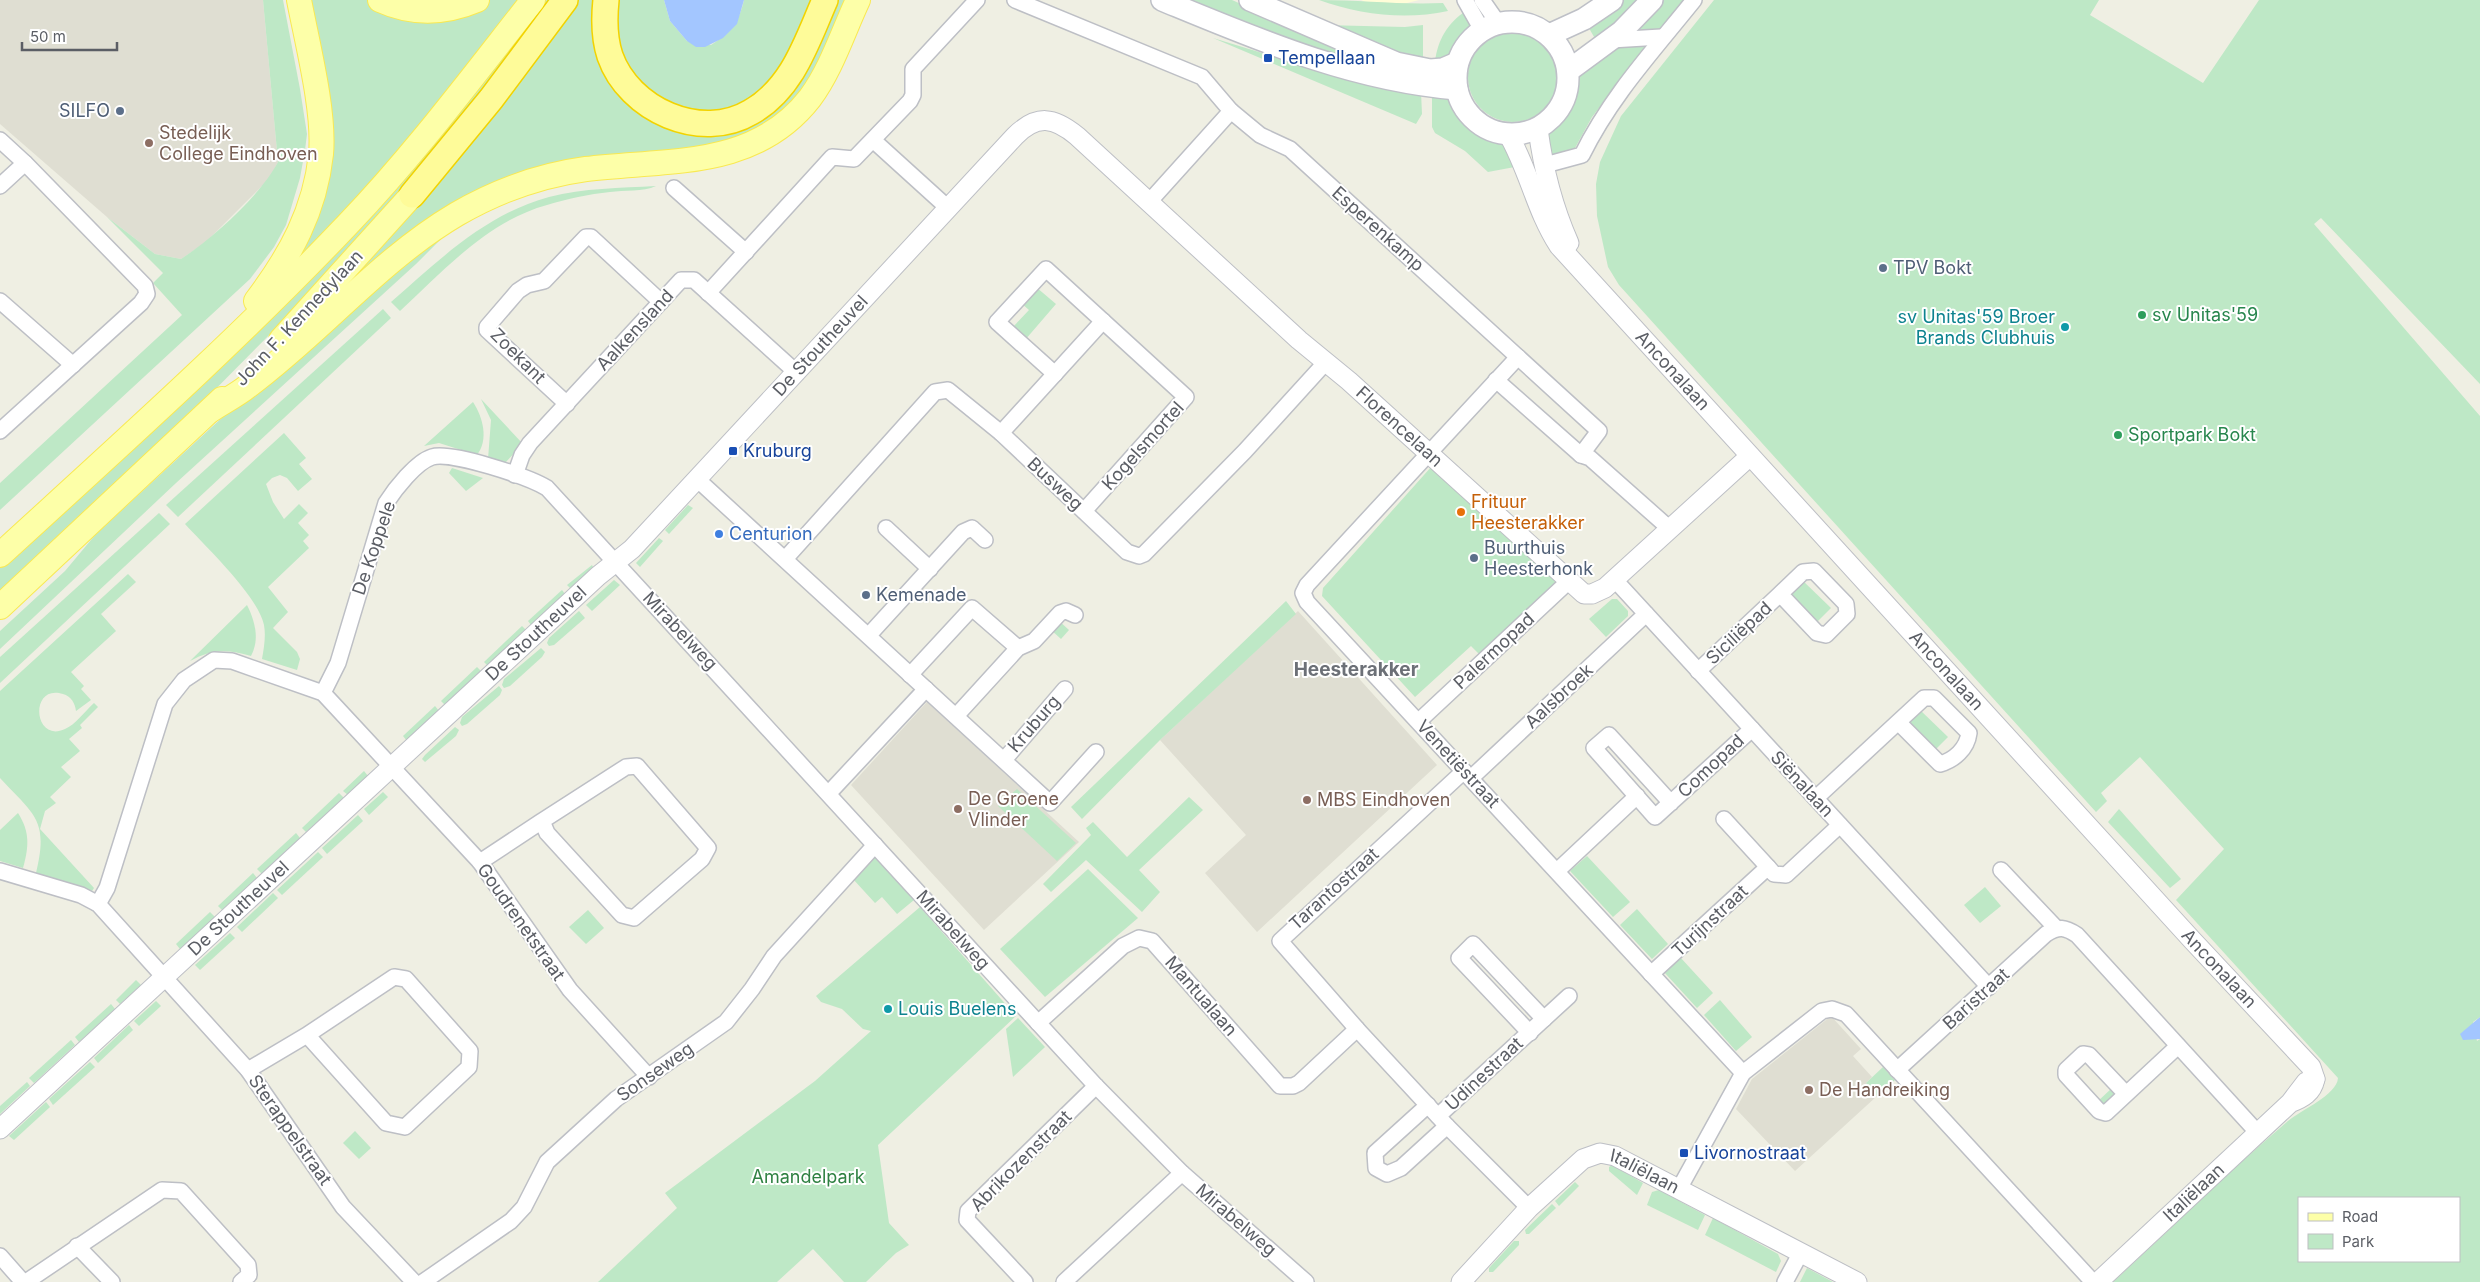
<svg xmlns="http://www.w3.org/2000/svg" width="2480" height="1282" font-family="Inter,sans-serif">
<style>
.commercial{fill:#fffdd8}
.education{fill:#dfded2}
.green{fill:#bee8c6;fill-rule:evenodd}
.water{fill:#a3c6ff}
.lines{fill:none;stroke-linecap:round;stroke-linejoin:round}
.minor-casing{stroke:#bdbfc5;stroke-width:18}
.tertiary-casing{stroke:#bdbfc5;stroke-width:21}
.secondary-casing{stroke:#bec0c7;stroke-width:24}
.primary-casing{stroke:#f9e952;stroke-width:26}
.trunk-casing{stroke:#f2d300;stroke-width:28}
.minor{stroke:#fff;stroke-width:15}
.tertiary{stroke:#fff;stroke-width:19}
.secondary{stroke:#fff;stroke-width:21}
.primary{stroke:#fdffa8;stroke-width:24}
.trunk{stroke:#fefb99;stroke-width:25}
.transit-dot{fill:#1a4fb4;stroke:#fff;stroke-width:2}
.service-dot{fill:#5c6f8a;stroke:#fff;stroke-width:2}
.education-dot{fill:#8d6e63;stroke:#fff;stroke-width:2}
.leisure-dot{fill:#2e9e5b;stroke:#fff;stroke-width:2}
.culture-dot{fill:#0f9aa8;stroke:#fff;stroke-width:2}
.food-dot{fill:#e8710a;stroke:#fff;stroke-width:2}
.shop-dot{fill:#3f7fe0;stroke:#fff;stroke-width:2}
.labels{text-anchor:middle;stroke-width:4;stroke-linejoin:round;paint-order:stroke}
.transit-label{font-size:18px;fill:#164399;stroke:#fff;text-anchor:start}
.service-label{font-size:18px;fill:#4e5e75;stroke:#fff;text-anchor:start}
.education-label{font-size:18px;fill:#785e54;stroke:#fff;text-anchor:start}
.street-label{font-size:18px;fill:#5b5e65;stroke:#fff}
.leisure-label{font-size:18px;fill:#27864d;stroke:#fff;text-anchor:start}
.culture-label{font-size:18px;fill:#0d838f;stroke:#fff;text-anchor:end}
.food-label{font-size:18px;fill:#c56008;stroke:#fff;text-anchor:start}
.shop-label{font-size:18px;fill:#366cbe;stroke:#fff;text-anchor:start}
.park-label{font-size:18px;fill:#2f8142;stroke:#fff}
.neighbourhood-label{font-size:19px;font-weight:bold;fill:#6c7077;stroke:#fff}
</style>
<rect width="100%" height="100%" fill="#efefe3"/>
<polygon class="commercial" points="1361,0 1419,0 1383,9"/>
<g class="education">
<polygon points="0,0 263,0 278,162 270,178 205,243 181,259 155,254 107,217 0,124"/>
<polygon points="1298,611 1437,765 1257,932 1205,873 1246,835 1160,740"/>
<polygon points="927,702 1079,842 984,930 851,785"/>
<polygon points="1831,1016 1861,1049 1853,1056 1872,1077 1866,1083 1877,1096 1795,1171 1736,1109 1752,1079"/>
</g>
<g class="green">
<path d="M263,0H283L300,89L307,134L305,150L300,178L286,225L274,247L250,279L0,510V483L182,315L153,283L163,273L107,217L155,254L181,259C213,238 260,196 278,162Z"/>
<polygon points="307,0 370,0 472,8 489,0 521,0 398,155 271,293 318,205"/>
<polygon points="541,0 552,0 446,139 288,316 183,422 0,592 0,565 214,367"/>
<polygon points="576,0 601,0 599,13 653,113 754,117 832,0 849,0 805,95 750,140 540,172 310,321"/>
<path d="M612,0H664L670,21L687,41L711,45C730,33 739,22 744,0H820L780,77L728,115L673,112L621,66Z"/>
<polygon points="1173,0 1232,0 1420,84"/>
<path d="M1319,0C1361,0 1401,5 1443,3L1448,11C1406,20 1360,15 1319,0Z"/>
<polygon points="1619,0 1646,0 1597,42 1586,23"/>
<path d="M1660,0H1684L1592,117L1575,148L1552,156L1546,135C1554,124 1563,116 1569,104C1574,94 1574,84 1578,74Z"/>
<path d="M1714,0H2099L2090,15L2203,83L2259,0H2480V384L2321,218L2314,224L2480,416V1017L2473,1022L2477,1041L2480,1039V1282H2113C2171,1229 2228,1172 2288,1121C2301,1110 2337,1095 2338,1078L2176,900L2224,849L2140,757L2101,793L2107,801L2096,812L1619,285L1608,267L1597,216L1596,184L1600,162L1621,116ZM2299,1198H2459V1261H2299Z"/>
<path d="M1466,11L1471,19C1468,43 1456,54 1435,62C1437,41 1448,22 1466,11Z"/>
<polygon points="1323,25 1405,27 1423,25 1423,67"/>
<circle cx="1513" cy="77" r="45"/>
<polygon points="1213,38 1302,65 1421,92 1422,114 1416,124"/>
<path d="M1432,92L1452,95C1461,120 1480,137 1505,141L1520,166L1488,172L1465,151L1435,133L1432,127Z"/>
<path d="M656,186C643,192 624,190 610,192C589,194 567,199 547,205C488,221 443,271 400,311L391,302C439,260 486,214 549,197C584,188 620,188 656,186Z"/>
<polygon points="462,218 416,264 176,483 0,649 0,631 65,571 96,534 252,390"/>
<polygon points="1036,287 1056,304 1025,340 1012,328 1029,310 1021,303"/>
<polygon points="383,309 391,318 178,517 166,505"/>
<polygon points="481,399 523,444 504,464 488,459 491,420"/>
<path d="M473,402C483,417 489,440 477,455L439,443L424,446Z"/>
<path d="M284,433L306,458L299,464L312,479L298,491L287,478L280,475L272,478L266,484L273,502L284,519L299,504L308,513L298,523L309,535L303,541L309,548L268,587L288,612L273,628L297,652L300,659L297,670L262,659C264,648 266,636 264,625C258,596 206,547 185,524Z"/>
<polygon points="1432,466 1558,582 1480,655 1471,646 1415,697 1322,596 1323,588"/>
<polygon points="452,468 483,478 466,491 449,473"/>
<polygon points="688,505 693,508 669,534 665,530"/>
<polygon points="159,513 170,524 0,683 0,657"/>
<polygon points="659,538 663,541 640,567 636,563"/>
<polygon points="592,565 594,569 571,589 567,585"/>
<path d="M128,574L136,582L101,614L116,631L71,672L84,686L81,689L91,700L76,711C75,703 71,696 63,694C29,683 33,744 65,729C75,725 85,711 94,703L98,707L80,725L82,728L69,739L80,751L61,767L71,777L50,797L56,803L45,811L40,829L94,888L92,891L36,873C49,819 34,815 0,778V691Z"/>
<polygon points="614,580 620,585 592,611 586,605"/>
<polygon points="1802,580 1831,608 1815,624 1787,595"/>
<polygon points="562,590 565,594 531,625 528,621"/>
<polygon points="1612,599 1617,599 1628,611 1628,616 1606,637 1589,619"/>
<polygon points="1286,601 1296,614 1160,740 1082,819 1071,807"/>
<path d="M247,605C255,621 260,639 251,656C227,649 212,649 190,661Z"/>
<polygon points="579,611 585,618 554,645 549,646 547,643 549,638"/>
<polygon points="1058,620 1069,630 1061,639 1050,629"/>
<polygon points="522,626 526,630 488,666 484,662"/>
<polygon points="541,648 545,652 542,657 510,686 504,688 502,685 504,679"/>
<polygon points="477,667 481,671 445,705 441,701"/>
<polygon points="499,686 502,690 500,695 467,724 462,726 460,723 462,717"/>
<polygon points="435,706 439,711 407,741 403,736"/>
<polygon points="1919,709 1948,737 1933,752 1905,724"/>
<polygon points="455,727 459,730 456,736 425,762 422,759 425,755"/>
<polygon points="364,771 368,776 348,795 343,791"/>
<polygon points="1017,789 1076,843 1057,861 998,806"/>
<polygon points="383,792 388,797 369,815 364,809"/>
<polygon points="339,793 344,798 306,832 302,828"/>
<polygon points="1189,797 1203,810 1139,870 1160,892 1142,912 1086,860 1051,892 1043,884 1091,835 1086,828 1093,822 1127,857"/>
<polygon points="2119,809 2181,879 2170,888 2108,822"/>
<path d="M18,813C30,832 29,846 23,868L0,861V830Z"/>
<polygon points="358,815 363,821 327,854 322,848"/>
<polygon points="296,833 300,838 262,874 257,869"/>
<polygon points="318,852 323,857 282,895 277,890"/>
<polygon points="874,856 914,900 897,914 882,897 875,903 853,879"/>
<polygon points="1587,856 1630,902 1613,917 1570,871"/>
<polygon points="1088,869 1138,918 1045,997 1000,949"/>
<polygon points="253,873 257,878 222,910 218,906"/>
<polygon points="1985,887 2001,906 1980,923 1964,905"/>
<polygon points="273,893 278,898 242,932 237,927"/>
<polygon points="920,907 1016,1016 878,1145 889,1223 909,1245 896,1253 866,1282 844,1282 813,1249 777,1282 598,1282 677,1208 665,1193 815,1081 871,1031 863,1029 842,1009 821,1002 816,996"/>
<polygon points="1637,909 1668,944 1652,959 1620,925"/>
<polygon points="588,910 604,928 586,944 569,927"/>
<polygon points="210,912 215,917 180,949 176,944"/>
<polygon points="230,933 235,938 200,970 195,965"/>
<polygon points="1680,957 1713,993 1697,1008 1664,972"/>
<polygon points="136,980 141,985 120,1004 116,1000"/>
<polygon points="1720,1000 1752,1037 1736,1051 1704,1015"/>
<polygon points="156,1001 161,1006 139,1026 134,1021"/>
<polygon points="111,1004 115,1009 79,1042 75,1037"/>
<polygon points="1018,1018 1045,1047 1013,1077 1006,1029"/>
<polygon points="129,1025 133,1030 98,1063 94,1058"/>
<polygon points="71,1040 75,1045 34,1083 29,1078"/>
<polygon points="90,1062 95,1067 53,1105 49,1099"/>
<polygon points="1883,1067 1895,1080 1877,1096 1866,1083"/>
<polygon points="27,1082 30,1086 0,1114 0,1106"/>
<polygon points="2112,1088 2117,1093 2101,1107 2097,1102"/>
<polygon points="46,1102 50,1107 14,1140 9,1136"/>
<polygon points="355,1131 371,1148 359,1159 343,1143"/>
<polygon points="1612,1165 1643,1183 1637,1195 1609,1171 1609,1167"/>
<polygon points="1575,1182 1579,1186 1559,1206 1555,1201"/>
<polygon points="1659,1190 1705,1215 1698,1230 1647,1205 1652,1192"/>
<polygon points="1552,1204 1556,1208 1529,1234 1526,1234 1525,1230"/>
<polygon points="1713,1218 1778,1254 1781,1261 1776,1272 1705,1235"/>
<polygon points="1514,1241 1519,1241 1519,1245 1493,1272 1489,1272 1489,1268"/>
<polygon points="1807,1268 1833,1282 1800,1282"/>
</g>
<g class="water">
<polygon points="664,0 744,0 737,24 723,38 705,47 696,47 687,41 670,21"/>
<polygon points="2480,1017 2480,1039 2463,1040 2460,1034"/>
</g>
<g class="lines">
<g class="minor-casing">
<g id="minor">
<polyline points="1015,0 1202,77 1231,111 1149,202"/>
<polyline points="1465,0 1482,30"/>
<polyline points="1482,0 1498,23"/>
<polyline points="1611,40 1661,37"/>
<polyline points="1231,111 1260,135 1290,149 1599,431 1581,455"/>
<polyline points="0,140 25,163 145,286 147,294 141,303 0,431"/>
<polyline points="873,140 948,208"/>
<path d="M1545,165L1582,155C1611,96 1654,50 1694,0"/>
<polyline points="0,186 25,163"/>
<polyline points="674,188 746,252"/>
<polyline points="708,293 832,157 854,159 910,101 913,95 913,69 977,0"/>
<polyline points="0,301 73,365"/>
<polyline points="1518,357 1307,585 1303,593 1307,602 1743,1073"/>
<polyline points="1055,374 997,322 1046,269 1186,397 1084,511"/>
<polyline points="1496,380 1581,455 1590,458 1670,529"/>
<polyline points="567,404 487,330 487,327 518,291 527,285 544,281 586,237 591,237 661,302"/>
<polyline points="1001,433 1103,321"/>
<polyline points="515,475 522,455 530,443 681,280 694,280 797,373"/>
<polyline points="698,480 1050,803 1096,752"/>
<polyline points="886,528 930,569"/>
<polyline points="785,559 935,392 948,390 1001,433 1127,552 1139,556 1144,554 1245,451 1325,363"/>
<polyline points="1615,580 1989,987"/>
<polyline points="869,635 963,532 972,528 985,540"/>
<polyline points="1698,671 1780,594 1817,633 1826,635 1847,614 1846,604 1814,571 1803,572 1780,594"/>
<polyline points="910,675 972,608 1018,648"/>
<path d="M323,693L338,663L386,503C395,489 416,462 432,457C451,451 529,477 547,488L1096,1086L1182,1173L1306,1282"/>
<polyline points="956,716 1018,648 1034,641 1060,613 1066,611 1075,615"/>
<polyline points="1419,721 1569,581"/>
<polyline points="1004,760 1065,689"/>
<polyline points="1464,771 1280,941 1357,1029 1447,1126 1529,1208"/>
<polyline points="1471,778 1646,614"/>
<polyline points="829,793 926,689"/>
<path d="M1816,798L1898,722L1940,764C1954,760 1967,749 1969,733L1934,698H1924L1898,722"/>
<polyline points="1671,803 1609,735 1594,748 1655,817 1752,729"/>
<polyline points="1724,819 1768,867"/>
<polyline points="480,862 542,821 547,833 622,915 634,918 702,859 708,848 637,766 626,767 542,821"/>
<polyline points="2001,870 2056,928"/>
<polyline points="0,871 81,895 98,904 248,1070 343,1207 414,1282"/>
<polyline points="1557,871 1637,796"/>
<polyline points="98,904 107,888 165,704 184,680 214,660 232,661 323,693 480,862 570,990 649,1077"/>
<polyline points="1651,974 1768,867 1774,874 1786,875 1840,825"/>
<polyline points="1038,1023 1123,946 1139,938 1152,941 1280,1086 1293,1086 1299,1083 1357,1029"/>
<polyline points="1530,1033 1459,958 1473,944 1544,1019"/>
<polyline points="248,1070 307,1035 386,1123 405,1127 469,1067 470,1051 406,979 394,977 307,1035"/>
<path d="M1897,1070L2046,934C2059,926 2065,927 2077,935L2257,1132"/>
<polyline points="2126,1094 2089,1055 2083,1054 2066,1070 2066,1075 2099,1111 2106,1113 2178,1046"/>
<polyline points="1428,1105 1375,1153 1376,1168 1387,1174 1401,1168 1447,1126"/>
<polyline points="1438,1116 1569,996"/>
<polyline points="1679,1189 1743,1073 1822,1011 1832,1009 1846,1014 2093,1282"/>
<polyline points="77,1246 112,1282"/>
<polyline points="0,1256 23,1282"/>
<polyline points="26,1282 162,1190 181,1191 248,1265 249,1275 241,1282"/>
<polyline points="423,1282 511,1221 524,1207 547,1162 616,1099 726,1022 752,989 774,956 875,845"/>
<polyline points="1025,1282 967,1220 968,1211 1096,1086"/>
<polyline points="1064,1282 1182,1173"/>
<polyline points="1785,1282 1800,1254"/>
</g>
</g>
<g class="tertiary-casing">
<g id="tertiary">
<path d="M1538,129C1543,167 1553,207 1569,243"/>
<path id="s1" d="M1508,134C1529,170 1536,211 1559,246L2193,941L2311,1067L2315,1079"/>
<path id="s2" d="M0,1129L598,576L632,549L1015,136C1037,114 1054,117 1077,136L1299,340L1349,381L1584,594H1592L1605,588L1750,456"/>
<path id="s3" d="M1461,1282L1529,1208L1583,1159L1600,1153L1615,1156L1857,1282"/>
<path id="s4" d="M2098,1282L2290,1103L2306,1082L2315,1079C2312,1093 2303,1098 2290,1103"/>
</g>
</g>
<g class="secondary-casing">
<g id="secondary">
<path d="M1162,0C1259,40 1351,80 1457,89"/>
<polyline points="1250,0 1396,63 1430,70 1443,69 1457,63"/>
<circle cx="1512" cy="78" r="56"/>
<polyline points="1549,35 1584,19 1612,0"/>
<polyline points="1568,71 1621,32 1652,0"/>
</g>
</g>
<g class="primary-casing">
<g id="primary">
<path d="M380,0C413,15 444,14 477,0"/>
<path d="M256,301C290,256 315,211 321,154C325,112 307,42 299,0"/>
<polyline points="281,340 412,195"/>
<path d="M211,410C223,402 237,395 248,386C321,332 379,260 457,214C497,191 541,175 586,169C667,159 754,170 810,98C831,70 843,32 858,0"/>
<path d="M0,555C118,447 238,340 348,224C415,154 473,76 533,0"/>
<polyline points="0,607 222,399"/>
</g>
</g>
<g class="trunk-casing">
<g id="trunk">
<path d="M606,0C604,19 604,38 610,56C629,110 701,142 751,112C793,88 807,41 825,0"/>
<polyline points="412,195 491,99 565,0"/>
</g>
</g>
<use href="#minor" class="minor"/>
<use href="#tertiary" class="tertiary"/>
<use href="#secondary" class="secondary"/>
<use href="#primary" class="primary"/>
<use href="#trunk" class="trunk"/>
</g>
<g class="transit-dot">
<rect x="1263" y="53" width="10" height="10" rx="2.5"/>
<rect x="728" y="446" width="10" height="10" rx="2.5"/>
<rect x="1679" y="1148" width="10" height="10" rx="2.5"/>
</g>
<g class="service-dot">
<circle cx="120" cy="111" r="5"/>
<circle cx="1883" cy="268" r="5"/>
<circle cx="1474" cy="558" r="5"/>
<circle cx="866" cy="595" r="5"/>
</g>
<g class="education-dot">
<circle cx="149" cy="143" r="5"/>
<circle cx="1307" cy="800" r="5"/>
<circle cx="958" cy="809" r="5"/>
<circle cx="1809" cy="1090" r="5"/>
</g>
<g class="leisure-dot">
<circle cx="2142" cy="315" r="5"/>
<circle cx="2118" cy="435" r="5"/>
</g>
<g class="culture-dot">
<circle cx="2065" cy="327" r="5"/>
<circle cx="888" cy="1009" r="5"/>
</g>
<circle class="food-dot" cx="1461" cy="512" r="5"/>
<circle class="shop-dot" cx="719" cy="534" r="5"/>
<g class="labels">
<g class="transit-label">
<text x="1278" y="64">Tempellaan</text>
<text x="743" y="457">Kruburg</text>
<text x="1694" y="1159">Livornostraat</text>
</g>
<g class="service-label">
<text x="110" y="117" text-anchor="end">SILFO</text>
<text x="1893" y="274">TPV Bokt</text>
<text x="1484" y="554">Buurthuis<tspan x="1484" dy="21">Heesterhonk</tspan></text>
<text x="876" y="601">Kemenade</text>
</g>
<g class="education-label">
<text x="159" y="139">Stedelijk<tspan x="159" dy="21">College Eindhoven</tspan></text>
<text x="968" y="805">De Groene<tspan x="968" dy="21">Vlinder</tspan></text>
<text x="1317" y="806">MBS Eindhoven</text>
<text x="1819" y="1096">De Handreiking</text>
</g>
<g class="street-label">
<text transform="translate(1378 229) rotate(42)" y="6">Esperenkamp</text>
<text transform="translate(299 318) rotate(-47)" y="6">John F. Kennedylaan</text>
<text transform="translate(635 330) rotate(-47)" y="6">Aalkensland</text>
<text dy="6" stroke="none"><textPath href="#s2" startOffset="1135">De Stoutheuvel</textPath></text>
<text transform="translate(518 356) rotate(45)" y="6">Zoekant</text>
<text dy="6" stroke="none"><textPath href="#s1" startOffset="292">Anconalaan</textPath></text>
<text dy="6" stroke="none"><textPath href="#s2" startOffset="1926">Florencelaan</textPath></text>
<text transform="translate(1143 446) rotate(-48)" y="6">Kogelsmortel</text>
<text transform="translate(1055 484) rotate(43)" y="6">Busweg</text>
<text transform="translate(374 548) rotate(-71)" y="6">De Koppele</text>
<text transform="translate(680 631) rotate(47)" y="6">Mirabelweg</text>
<text transform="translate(1739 633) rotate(-43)" y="6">Siciliëpad</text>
<text dy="6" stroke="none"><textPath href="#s2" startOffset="730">De Stoutheuvel</textPath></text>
<text transform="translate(1494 651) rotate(-43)" y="6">Palermopad</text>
<text dy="6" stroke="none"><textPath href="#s1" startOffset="698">Anconalaan</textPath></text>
<text transform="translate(1559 696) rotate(-43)" y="6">Aalsbroek</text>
<text transform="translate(1034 724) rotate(-49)" y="6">Kruburg</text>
<text transform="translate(1458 764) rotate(47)" y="6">Venetiëstraat</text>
<text transform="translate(1711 766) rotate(-43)" y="6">Comopad</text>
<text transform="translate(1802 784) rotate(47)" y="6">Siënalaan</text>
<text transform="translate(1334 889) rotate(-42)" y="6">Tarantostraat</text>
<text dy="6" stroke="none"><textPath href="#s2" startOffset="325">De Stoutheuvel</textPath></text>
<text transform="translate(1710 921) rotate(-43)" y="6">Turijnstraat</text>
<text transform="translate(521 922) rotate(55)" y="6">Goudrenetstraat</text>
<text transform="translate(953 930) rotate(48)" y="6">Mirabelweg</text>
<text dy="6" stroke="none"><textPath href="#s1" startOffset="1102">Anconalaan</textPath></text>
<text transform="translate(1201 996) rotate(49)" y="6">Mantualaan</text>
<text transform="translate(1976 999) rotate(-42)" y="6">Baristraat</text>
<text transform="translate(655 1072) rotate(-35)" y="6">Sonseweg</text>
<text transform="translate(1484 1074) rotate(-43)" y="6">Udinestraat</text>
<text transform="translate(290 1130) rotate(55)" y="6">Sterappelstraat</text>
<text transform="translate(1021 1161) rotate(-45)" y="6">Abrikozenstraat</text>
<text dy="6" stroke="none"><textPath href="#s3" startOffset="240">Italiëlaan</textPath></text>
<text dy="6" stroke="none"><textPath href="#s4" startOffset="131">Italiëlaan</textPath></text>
<text transform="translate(1236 1220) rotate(41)" y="6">Mirabelweg</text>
</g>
<g class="leisure-label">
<text x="2152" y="321">sv Unitas'59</text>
<text x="2128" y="441">Sportpark Bokt</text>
</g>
<g class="culture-label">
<text x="2055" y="323">sv Unitas'59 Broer<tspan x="2055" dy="21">Brands Clubhuis</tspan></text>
<text x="898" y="1015" text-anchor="start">Louis Buelens</text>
</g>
<g class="food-label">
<text x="1471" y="508">Frituur<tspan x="1471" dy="21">Heesterakker</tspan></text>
</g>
<g class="shop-label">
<text x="729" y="540">Centurion</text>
</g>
<g class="park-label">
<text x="808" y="1183">Amandelpark</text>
</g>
<g class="neighbourhood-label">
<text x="1356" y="676">Heesterakker</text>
</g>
</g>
<rect x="2298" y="1197" width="162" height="65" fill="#ffffff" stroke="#bdbfc1"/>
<rect x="2308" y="1213" width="25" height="8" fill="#fdffa8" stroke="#bdbfc1"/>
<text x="2342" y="1222" font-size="15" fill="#5b5e65">Road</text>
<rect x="2308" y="1234" width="25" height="15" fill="#bee8c6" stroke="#bdbfc1"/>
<text x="2342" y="1247" font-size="15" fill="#5b5e65">Park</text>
<path d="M22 42v8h95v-8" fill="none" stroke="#5b5e65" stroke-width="2.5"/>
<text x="30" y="42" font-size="15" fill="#5b5e65" stroke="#ffffff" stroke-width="4" paint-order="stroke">50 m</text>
</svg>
